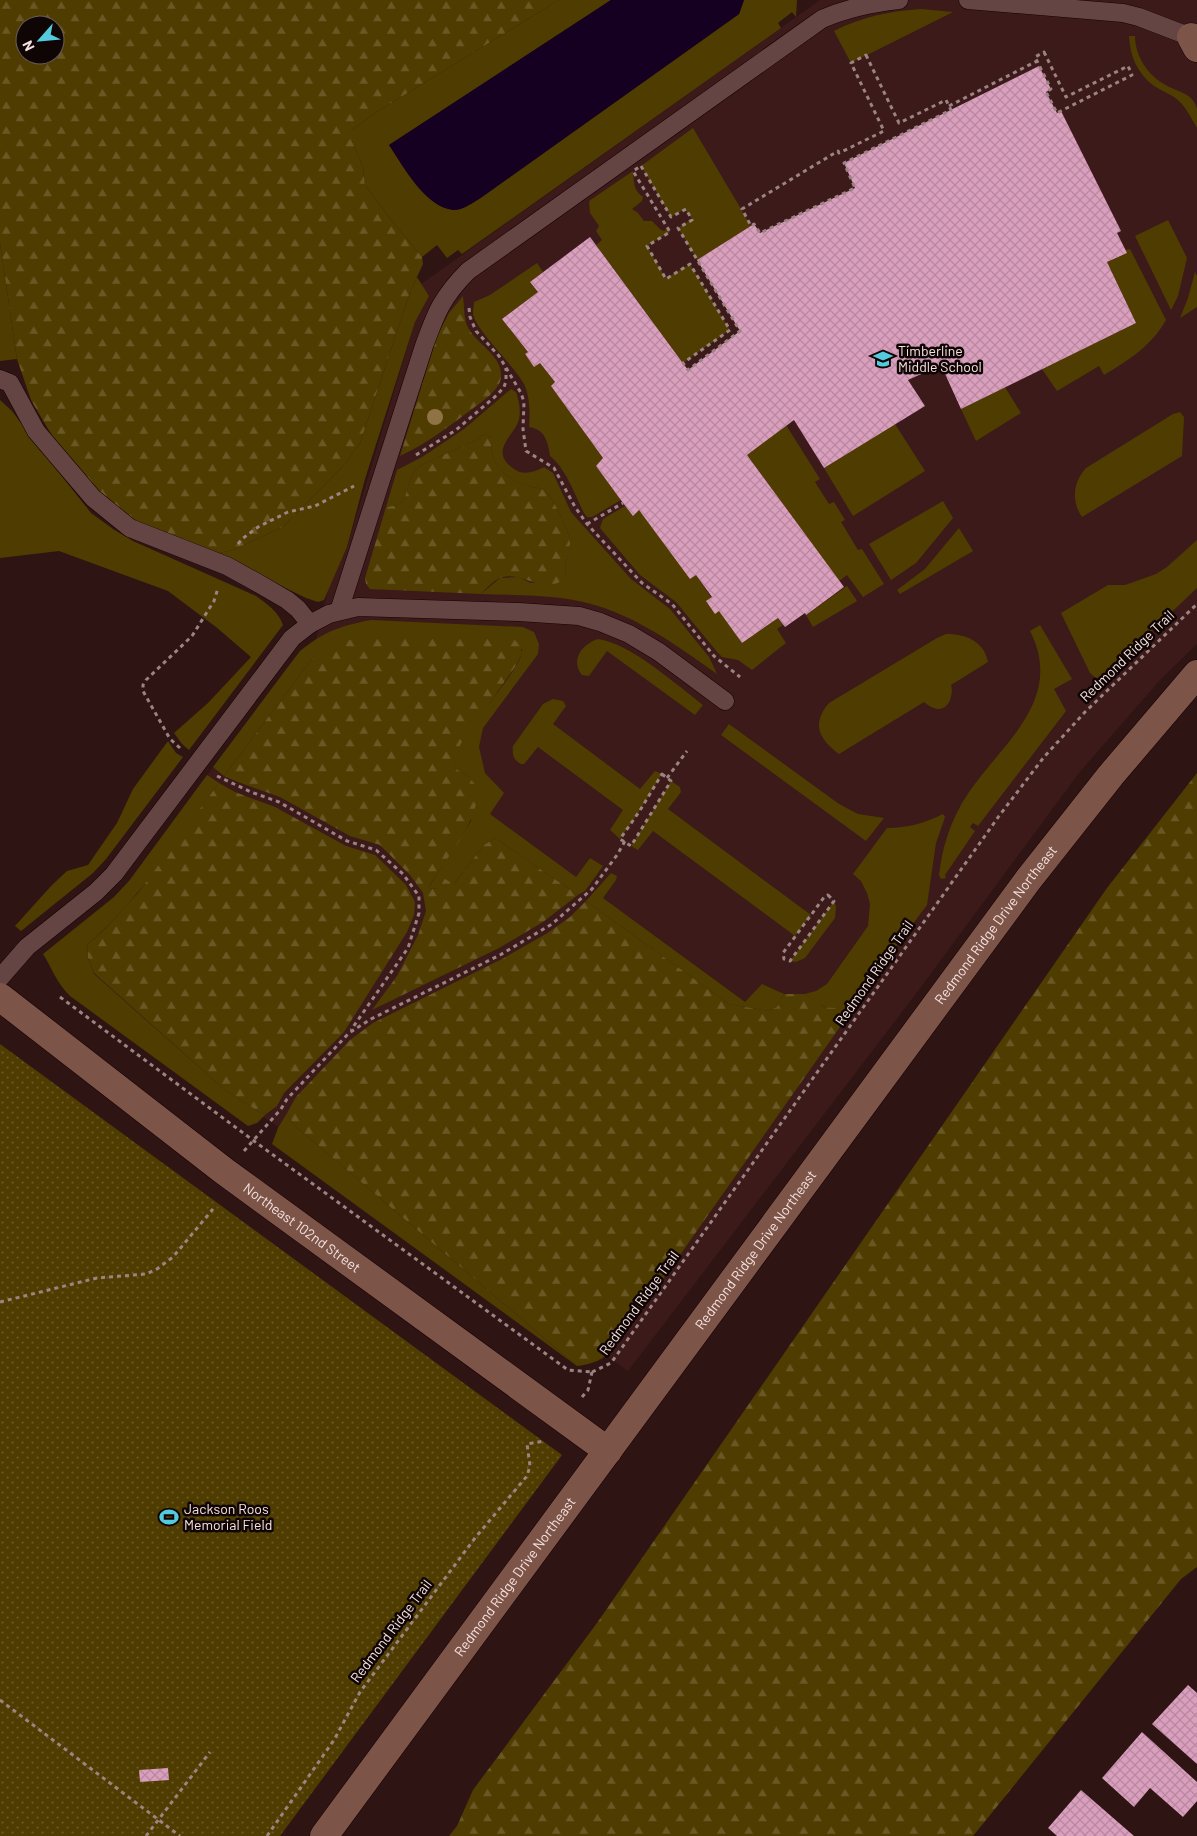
<svg xmlns="http://www.w3.org/2000/svg" width="1197" height="1836" font-family="Barlow,sans-serif">
<style>
.built{fill:#3c1a1a}
.green{fill:#4f3c00}
.forest{fill:url(#forest-firs);fill-rule:evenodd}
.park{fill:url(#park-dots)}
.water{fill:#150021}
.building{fill:url(#building-cross-hatch)}
.lines{fill:none;stroke-linecap:round;stroke-linejoin:round}
.lane-casing{stroke:#150102;stroke-width:19}
.secondary-casing{stroke:#150102;stroke-width:29}
.path{stroke:#9b8483;stroke-width:3;stroke-dasharray:4 4;stroke-linecap:butt}
.lane{stroke:#654544;stroke-width:18}
.secondary{stroke:#7d5548;stroke-width:28}
.tree{fill:#907344}
.labels{text-anchor:middle;stroke-width:5;stroke-linejoin:round;paint-order:stroke}
.poi-label{font-size:14px;fill:#f7e3e1;stroke:#0f0504;text-anchor:start}
.street-label{font-size:14px;fill:#f7e3e1;stroke:#0f0504}
</style>
<defs>
<pattern id="forest-firs" width="22" height="20" patternUnits="userSpaceOnUse" patternTransform="scale(1.25)"><rect width="22" height="20" fill="#4f3c00"/><path d="M5 1l3.5 6h-7zM16 11l3.5 6h-7z" fill="#695825"/></pattern>
<pattern id="park-dots" width="8" height="8" patternUnits="userSpaceOnUse" patternTransform="scale(1.25)"><rect width="8" height="8" fill="#4f3c00"/><path d="M2 2h.1M6 6h.1" fill="none" stroke="#695825" stroke-width="1.8" stroke-linecap="round"/></pattern>
<pattern id="building-cross-hatch" width="8" height="8" patternUnits="userSpaceOnUse" patternTransform="scale(1.25)"><rect width="8" height="8" fill="#db9fbe"/><path d="M0 0l8 8M0 8l8-8" fill="none" stroke="#b788a0"/></pattern>
</defs>
<rect width="100%" height="100%" fill="#2f1414"/>
<polygon class="built" points="820,0 1197,0 1197,644 1160,680 1079,773 918,991 628,1371 80,989 114,897 129,881 285,670 300,651 316,639 329,587 347,547 415,322 410,292"/>
<g class="green">
<path d="M559,0H611L389,145C401,163 431,215 457,209C466,208 474,202 482,197L739,14L744,0H797L796,17L792,12L778,23L781,28L462,254L458,250L447,258L437,245L422,257L392,221L365,185L363,167L352,141V130L375,113Z"/>
<path d="M921,9L953,12L851,63L834,31C861,17 890,11 921,9Z"/>
<path d="M1129,36H1135C1135,56 1148,75 1164,84C1176,92 1193,92 1197,109C1197,115 1197,122 1197,128C1191,118 1185,104 1174,97C1168,93 1160,90 1154,86C1137,73 1130,56 1129,36Z"/>
<polygon points="693,128 751,226 697,260 678,228 692,219 685,209 671,217 641,166"/>
<path d="M633,171C634,182 633,190 643,197L642,201L632,209L638,213L644,221H652L661,230L664,231L668,228L670,232L647,246L666,278L690,264L730,330L683,363L596,245L602,240L596,231L599,226L590,213L589,201Z"/>
<polygon points="1168,220 1187,258 1178,296 1171,310 1135,236"/>
<polygon points="0,243 17,359 0,361"/>
<path d="M1130,249L1166,320C1152,345 1128,361 1104,375L1099,366L1057,391L1042,369L1136,323L1107,262L1126,253L1125,250Z"/>
<path d="M537,263L543,272L530,282L538,292L502,319L528,352L525,355L534,366L540,363L555,382L551,386L603,458L596,466L621,500L592,517H587L584,513C575,495 566,469 550,456C548,442 545,429 529,427C530,412 530,397 524,384C513,364 477,332 473,314C473,310 474,306 474,302L490,295Z"/>
<polygon points="1195,272 1197,276 1197,307 1180,318 1188,298"/>
<polygon points="417,277 429,296 415,322 365,479 347,547 324,600 318,602 306,598 215,554 233,550 283,527 345,464 360,443 410,292"/>
<polygon points="1005,387 1021,413 976,441 961,409"/>
<path d="M511,389L516,392C519,401 521,409 519,419C516,435 487,450 514,469C524,476 534,472 544,467L553,473L571,512L578,520L631,579L670,609L709,657L717,674C669,640 622,605 561,598C535,595 508,595 481,594L500,578L518,577L531,583L566,578C565,573 565,567 566,562C567,556 570,549 570,543C570,532 552,494 542,489C538,487 532,488 527,486C503,477 490,465 491,438L484,434L476,440L421,465L412,474L404,500L398,505L386,507L397,470L422,457L464,429Z"/>
<path d="M0,400L12,411L38,446L91,513L113,529L133,541L256,596C268,605 278,611 283,625L189,750L182,744L174,733L208,703L251,657L216,627L168,591L59,551L0,558Z"/>
<path d="M1180,412L1184,417L1182,456L1082,517C1071,501 1073,482 1086,468L1173,414Z"/>
<polygon points="895,424 925,471 853,516 824,468"/>
<polygon points="786,425 820,479 815,482 829,504 834,502 845,520 841,522 858,550 862,549 884,584 863,597 847,575 839,581 747,455"/>
<polygon points="943,501 953,518 916,563 891,580 869,544"/>
<polygon points="625,506 633,515 639,510 696,575 742,643 778,618 783,625 777,629 786,643 752,670 738,660 722,657 718,653 676,602 640,575 600,528 603,519"/>
<polygon points="959,528 973,551 900,594 897,590 925,569"/>
<polygon points="1197,540 1197,588 1099,681 1090,673 1061,613 1108,585 1125,585 1156,574 1167,567"/>
<polygon points="847,586 857,601 813,627 806,615"/>
<path d="M371,620L523,627L534,632L539,644L538,654L483,728L479,747L485,773L504,793L490,814L576,877L590,858L603,866L585,891L578,895L495,838L484,845L453,885L438,889L428,888L471,821L469,777L455,768C456,761 457,752 459,746C468,725 524,667 522,649L315,655L224,776L213,767L300,651C325,631 340,626 371,620Z"/>
<path d="M1040,625L1072,679L1054,689L1066,711L978,826L973,823L970,827L975,831L945,875L946,878L941,879L939,875C942,849 949,826 962,803C995,747 1067,704 1030,631Z"/>
<path d="M946,634C966,634 984,641 988,662L951,685C954,696 948,713 934,708C930,707 927,704 924,702L839,754C819,739 811,724 829,703L937,638Z"/>
<path d="M598,639C630,643 677,685 703,705L695,715L607,651L589,676L582,675C570,660 582,644 598,639Z"/>
<path d="M553,699L563,701L566,706L553,724L640,789L655,771L662,774L639,812L620,839L610,830L623,810L538,747L524,764H521C513,760 512,754 513,746L543,704Z"/>
<polygon points="729,724 839,804 858,814 884,818 866,841 721,735"/>
<polygon points="168,741 176,753 183,757 106,859 93,873 21,931 15,926 52,885 67,871 88,865 117,823 133,789"/>
<path d="M207,775L219,783C178,839 140,899 87,945L88,958L94,974L224,1089L259,1112L266,1114L257,1123L248,1126L70,996C56,982 53,970 43,954L114,897L129,881Z"/>
<polygon points="671,781 680,787 681,792 668,809 811,915 795,936 653,831 638,850 631,846"/>
<path d="M943,814L945,817L936,843L927,905L891,953L854,1007C847,1007 841,1008 834,1008C822,1009 814,1000 805,994L816,991L827,984L868,926L870,904L867,893L861,881L853,874L887,828C907,828 925,823 943,814Z"/>
<polygon points="611,873 617,876 616,880 603,898 745,1002 762,984 784,994 777,1007 768,1011 729,1004 586,901"/>
<polygon points="834,901 836,907 835,918 805,958 796,962 790,961"/>
<polygon points="287,1113 294,1125 577,1366 272,1144 278,1128"/>
</g>
<g class="forest">
<path d="M0,0H559L375,113L352,130V141L363,167L365,185L392,221L422,257L423,264L410,292L360,443L345,464L283,527L233,550L215,554L136,524L94,490L57,444L31,400L17,359L0,243ZM25,25H55V55H25Z"/>
<path d="M463,296C464,305 464,315 466,323C472,340 492,349 499,365C502,372 502,382 497,387C491,396 480,403 471,410C448,427 426,444 400,456L437,336L449,313Z"/>
<path d="M484,434L491,438C490,464 503,477 527,486C532,488 538,487 542,489C552,494 570,532 570,543C570,550 567,557 566,562C565,568 565,573 566,578C563,580 558,583 555,584C536,589 518,571 500,578C493,581 486,589 481,594L370,589L366,584L365,578L386,507L398,505L404,500L412,474L421,465L476,440Z"/>
<path d="M369,636L513,639L520,644L522,653L515,667L460,745L455,768L469,777L478,788C479,822 445,859 428,888L438,889L443,878L454,884L484,845L495,838L578,895L543,922L499,948L372,1010L397,976L418,935L426,911L423,893L410,875L380,845L350,836L280,797L238,782L224,776L315,655C332,643 349,639 369,636Z"/>
<polygon points="1197,773 1197,1567 1181,1579 973,1836 449,1836 457,1826 473,1790 597,1623 1107,888"/>
<polygon points="219,783 235,792 275,807 346,846 375,855 406,885 415,902 414,915 407,932 344,1032 284,1093 277,1106 266,1114 259,1112 224,1089 94,973 88,958 87,945 105,929 138,893"/>
<path d="M586,901L729,1004L768,1011L777,1007L784,994H805L824,1007L833,1008L842,1006L854,1007L621,1339C608,1357 599,1363 577,1366L294,1125L287,1113L296,1097L350,1040L373,1023L502,959L546,934L570,917Z"/>
</g>
<polygon class="park" points="0,1044 562,1455 280,1836 0,1836"/>
<path class="water" d="M611,0H744L739,14L482,197C474,202 462,211 453,210C424,206 404,167 389,145Z"/>
<g class="building">
<polygon points="1039,66 1051,89 1046,92 1057,113 1061,111 1121,231 1117,233 1127,253 1107,262 1136,323 961,409 941,365 908,380 925,406 824,468 794,420 747,455 844,587 806,615 805,613 785,627 778,618 742,643 719,611 715,614 706,601 712,597 696,575 690,579 639,510 633,516 623,503 596,466 603,458 551,386 555,382 540,363 534,367 525,354 528,352 502,319 538,292 530,282 590,237 688,370 740,331 697,260 754,224 760,233 855,188 844,163"/>
<polygon points="1188,1685 1197,1693 1197,1764 1152,1724"/>
<polygon points="1142,1732 1197,1782 1197,1801 1183,1817 1150,1788 1134,1807 1102,1778"/>
<polygon points="168,1768 169,1780 140,1782 139,1770"/>
<polygon points="1081,1790 1134,1836 1057,1836 1048,1828"/>
</g>
<g class="lines">
<g class="lane-casing">
<g id="lane">
<polyline points="968,0 1123,13 1139,17 1191,37"/>
<polyline points="0,379 10,383 36,431 93,498 130,528 227,566 256,582 287,600 298,609 310,624"/>
<path d="M339,611L424,346C436,313 442,297 468,271L822,19C847,8 872,3 899,0"/>
<polyline points="0,978 27,947 96,892 114,874 292,638 310,624 329,614 358,607 519,612 579,616 600,622 629,634 659,652 725,701"/>
</g>
</g>
<g class="secondary-casing">
<g id="secondary">
<polyline points="1191,37 1197,48"/>
<path id="s1" d="M0,997L224,1171L608,1451"/>
<path id="s2" d="M324,1836L1028,880L1111,775L1197,674"/>
</g>
</g>
<g class="path">
<polygon points="1044,52 1066,97 1128,66 1132,75 1057,113 1046,92 1051,89 1035,57"/>
<polygon points="866,55 899,123 946,100 951,110 844,163 855,188 760,233 754,224 751,226 742,209 838,151 839,153 884,131 851,63"/>
<polyline points="949,106 1037,61"/>
<polygon points="641,166 671,217 686,209 692,220 678,228 740,331 688,370 683,363 730,330 690,264 666,279 647,246 670,232 633,171"/>
<polyline points="469,308 470,317 476,331 499,356 521,393 524,402 523,429 526,451 554,468 575,507 587,524 642,583 672,604 714,656 740,677"/>
<polyline points="416,455 456,430 497,395 504,387 506,381 506,368"/>
<polyline points="587,524 623,503"/>
<polyline points="238,544 242,539 258,527 288,512 315,506 354,486"/>
<polyline points="180,748 170,739 143,691 143,685 146,680 192,636 214,601 218,588"/>
<polygon points="662,774 671,781 631,846 620,839 639,812"/>
<polyline points="217,776 251,792 279,802 347,841 376,850 403,874 419,896 419,913 408,948 351,1030"/>
<polyline points="667,778 687,751"/>
<polygon points="828,895 834,901 790,961 784,959 783,953 825,896"/>
<polyline points="60,997 254,1141 568,1370 592,1372"/>
<polyline points="244,1151 281,1109 287,1099 349,1033 371,1019 500,955 552,924 592,889 617,855 625,841"/>
<polyline points="0,1302 97,1278 146,1274 157,1269 173,1257 213,1209"/>
<polyline points="592,1372 611,1363 999,816 1044,757 1085,712 1197,604"/>
<polyline points="582,1397 588,1390 592,1372"/>
<polyline points="0,1700 180,1836"/>
<polyline points="146,1836 210,1752"/>
<polyline points="267,1836 334,1740 360,1692 475,1538 527,1476 530,1466 527,1444 544,1441"/>
</g>
<use href="#lane" class="lane"/>
<use href="#secondary" class="secondary"/>
</g>
<circle class="tree" cx="435" cy="417" r="8"/>
<defs>
<g id="school-bare" transform="scale(1.5)"><path d="M0-5L7-2L0 1L-7-2ZM-4 1L0 2.5L4 1V4Q0 6-4 4Z" fill="#54cade" stroke="#0f0504" stroke-width="2.5" paint-order="stroke"/></g>
<g id="stadium-bare" transform="scale(1.5)"><path d="M0-5a6.5 5 0 1 0 0 10a6.5 5 0 1 0 0-10ZM-3.5-1.8h7v3.6h-7Z" fill="#54cade" stroke="#0f0504" stroke-width="2.5" paint-order="stroke"/></g>
</defs>
<g fill-rule="evenodd">
<use href="#school-bare" x="883" y="359"/>
<use href="#stadium-bare" x="169" y="1517"/>
</g>
<g class="labels">
<g class="poi-label">
<text x="898" y="356">Timberline<tspan x="898" dy="16">Middle School</tspan></text>
<text x="184" y="1514">Jackson Roos<tspan x="184" dy="16">Memorial Field</tspan></text>
</g>
<g class="street-label">
<text transform="translate(1127 656) rotate(-44)" y="5">Redmond Ridge Trail</text>
<text dy="5" stroke="none"><textPath href="#s2" startOffset="1132">Redmond Ridge Drive Northeast</textPath></text>
<text transform="translate(874 973) rotate(-55)" y="5">Redmond Ridge Trail</text>
<text dy="5" stroke="none"><textPath href="#s1" startOffset="380">Northeast 102nd Street</textPath></text>
<text dy="5" stroke="none"><textPath href="#s2" startOffset="728">Redmond Ridge Drive Northeast</textPath></text>
<text transform="translate(639 1303) rotate(-54)" y="5">Redmond Ridge Trail</text>
<text dy="5" stroke="none"><textPath href="#s2" startOffset="322">Redmond Ridge Drive Northeast</textPath></text>
<text transform="translate(391 1631) rotate(-53)" y="5">Redmond Ridge Trail</text>
</g>
</g>
<g transform="translate(40 40) rotate(243)"><circle r="24" fill="#0f0504" stroke="#6c5e5c"/>
<path d="M0-4L9 19L0 12L-9 19Z" fill="#54cade"/>
<text y="-8" font-size="14" font-weight="bold" text-anchor="middle" fill="#f7e3e1">N</text>
</g>
</svg>
